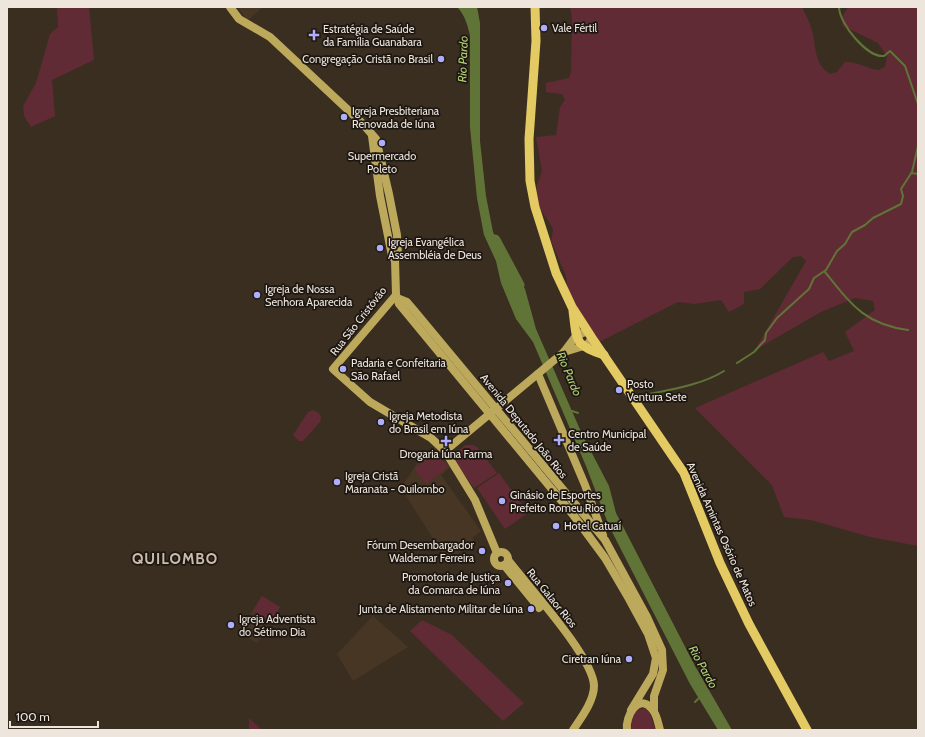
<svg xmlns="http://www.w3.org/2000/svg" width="925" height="737" font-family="Cabin,sans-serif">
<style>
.built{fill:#483624}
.green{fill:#602b35}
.water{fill:#617437}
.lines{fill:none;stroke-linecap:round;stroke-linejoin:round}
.stream{stroke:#617437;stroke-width:2}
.river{stroke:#617437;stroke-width:11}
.secondary{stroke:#bda95b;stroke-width:8}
.primary{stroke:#e4ca62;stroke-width:9}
.poi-dot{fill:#aeaefa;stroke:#1d1712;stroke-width:1.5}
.labels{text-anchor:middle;stroke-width:3.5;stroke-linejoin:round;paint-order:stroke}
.poi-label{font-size:11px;fill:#eee5dd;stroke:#1d1712;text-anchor:start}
.street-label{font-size:11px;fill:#eee5dd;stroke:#1d1712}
.water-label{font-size:12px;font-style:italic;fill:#b1ce76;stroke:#1d1712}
.district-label{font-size:15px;font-weight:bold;letter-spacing:1px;fill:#cbbbab;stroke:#1d1712}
</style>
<rect width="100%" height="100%" fill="#3a2e21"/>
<g class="built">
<polygon points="238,7 263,7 247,21"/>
<polygon points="434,447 450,467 441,475 481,531 472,538 474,540 448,562 401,488 418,462"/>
<polygon points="262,596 280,607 257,643 241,633 250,620 247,619"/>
<polygon points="373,616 408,647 353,681 337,654"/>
</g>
<g class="green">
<polygon points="57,7 89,7 94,60 52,80 55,116 31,127 24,116 23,106 36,83 50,34 58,27"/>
<path d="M570,7H802C806,15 810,23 812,31C817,48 813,62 830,74L837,72L845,62C857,61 868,69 879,70L885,67L887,56L878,43L843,26C840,15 844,15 848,7H918V546L870,537L811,520L784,517L772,485L695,408L823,352L829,361L854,351L845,332L875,310L873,301L855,298L821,312L755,350L806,261L801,256L793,257L760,289L744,292V304L729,312L721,300L695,304L678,302L599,342L568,292L566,276L551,241L553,230L551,225L541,210L536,194L537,185L542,171L536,137L556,135L560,107L565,100L562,94L546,92V83L569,78L571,71L572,18Z"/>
<polygon points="313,410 319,413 321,417 320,422 303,441 299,441 293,435 308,412"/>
<path d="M465,445H473L477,447L497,473L474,488L455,463C452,454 459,451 465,445Z"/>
<polygon points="435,450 448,467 426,484 414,469 421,464 420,462"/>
<polygon points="499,473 528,513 505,529 477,488"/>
<polygon points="262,596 280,607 271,622 253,611"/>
<polygon points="422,620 452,635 524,703 503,721 410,631"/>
<polygon points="644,708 650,713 655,730 631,730 633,716 637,710"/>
<polygon points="249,718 262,730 249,730"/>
</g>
<path class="water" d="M457,7H477L480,23V141L486,196L493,232L510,267L525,289L536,329L582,434L609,486L616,513L695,666L732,730H718L690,684L609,526L586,466L533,342L516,319L501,283L496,261L484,235L477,198L470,127V35C467,24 465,15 457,7Z"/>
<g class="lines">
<g class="stream">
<path d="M839,7C839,23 867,58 884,56L890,51L905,66L918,104"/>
<polyline points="911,173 918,174"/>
<path d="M825,272C851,304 864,324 908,330"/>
<polyline points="737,363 754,352 765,340 766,333 777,318 809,289 814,278 826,270 837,251 845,244 852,232 865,225 873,218 901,204 903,196 901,189 912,172 918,146"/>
<path d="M640,396C667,390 700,386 724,371"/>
<polyline points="572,411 578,413"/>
<polyline points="695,702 700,697"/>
</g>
<polyline class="river" points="495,240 519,285"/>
<g class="secondary">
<polyline points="230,7 239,19 270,37 362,123 376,139 389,194 397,235 398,255 395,260 396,295 399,304 574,516 605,558 629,599 648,634 656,658 653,674 631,710"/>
<polyline points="372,136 380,196 392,256 395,260"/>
<polyline points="396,295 333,369 370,402 431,438 445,451 475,500 497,553"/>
<polyline points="397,298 407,302 413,309 605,540 647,617 662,650 663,670 654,696 654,711"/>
<polyline points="564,352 587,345 592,338"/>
<polyline points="538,374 585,485 603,535"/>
<polyline points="445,451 564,352 576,336 587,331"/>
<circle cx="501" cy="559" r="7"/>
<path d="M508,560C527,585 594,658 594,686C594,701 581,718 573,730"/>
<polyline points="504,565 539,608"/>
<path d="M627,730C625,717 638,692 652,709C657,714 658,723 660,730"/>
</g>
<g class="primary">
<polyline points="535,7 536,41 529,139 530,181 535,207 556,273 572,307 592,338 684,473 720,563 749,624 807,730"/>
<path d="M573,311C577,340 573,345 604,355"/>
</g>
</g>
<g class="poi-dot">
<circle cx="544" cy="28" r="4"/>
<path d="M312 29h4v4h4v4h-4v4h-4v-4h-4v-4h4z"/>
<circle cx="441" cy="59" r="4"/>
<circle cx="344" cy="117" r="4"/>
<circle cx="382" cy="143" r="4"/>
<circle cx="380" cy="248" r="4"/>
<circle cx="257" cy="295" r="4"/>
<circle cx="343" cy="369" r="4"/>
<circle cx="619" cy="390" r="4"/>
<circle cx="381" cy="422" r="4"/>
<path d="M557 434h4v4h4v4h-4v4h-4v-4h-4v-4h4z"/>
<path d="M444 435h4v4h4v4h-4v4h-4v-4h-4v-4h4z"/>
<circle cx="337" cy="482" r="4"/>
<circle cx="502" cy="501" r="4"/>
<circle cx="556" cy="526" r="4"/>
<circle cx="482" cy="551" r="4"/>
<circle cx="508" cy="583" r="4"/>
<circle cx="531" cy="609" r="4"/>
<circle cx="231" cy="625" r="4"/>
<circle cx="629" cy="659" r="4"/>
</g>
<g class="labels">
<g class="poi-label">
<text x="552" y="32">Vale Fértil</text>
<text x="323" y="33">Estratégia de Saúde<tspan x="323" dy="13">da Família Guanabara</tspan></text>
<text x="433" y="63" text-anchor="end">Congregação Cristã no Brasil</text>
<text x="352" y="115">Igreja Presbiteriana<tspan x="352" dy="13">Renovada de Iúna</tspan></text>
<text x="382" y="160" text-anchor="middle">Supermercado<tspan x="382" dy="13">Poleto</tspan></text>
<text x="388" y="246">Igreja Evangélica<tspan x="388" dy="13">Assembléia de Deus</tspan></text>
<text x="265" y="293">Igreja de Nossa<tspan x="265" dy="13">Senhora Aparecida</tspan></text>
<text x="351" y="367">Padaria e Confeitaria<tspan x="351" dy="13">São Rafael</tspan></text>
<text x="627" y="388">Posto<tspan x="627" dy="13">Ventura Sete</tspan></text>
<text x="389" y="420">Igreja Metodista<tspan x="389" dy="13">do Brasil em Iúna</tspan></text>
<text x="568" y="438">Centro Municipal<tspan x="568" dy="13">de Saúde</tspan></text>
<text x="446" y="458" text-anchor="middle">Drogaria Iúna Farma</text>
<text x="345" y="480">Igreja Cristã<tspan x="345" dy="13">Maranata - Quilombo</tspan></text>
<text x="510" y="499">Ginásio de Esportes<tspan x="510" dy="13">Prefeito Romeu Rios</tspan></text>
<text x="564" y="530">Hotel Catuaí</text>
<text x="474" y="549" text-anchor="end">Fórum Desembargador<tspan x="474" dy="13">Waldemar Ferreira</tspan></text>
<text x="500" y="581" text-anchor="end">Promotoria de Justiça<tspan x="500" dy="13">da Comarca de Iúna</tspan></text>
<text x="523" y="613" text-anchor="end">Junta de Alistamento Militar de Iúna</text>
<text x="239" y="623">Igreja Adventista<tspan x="239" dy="13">do Sétimo Dia</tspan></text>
<text x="621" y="663" text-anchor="end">Ciretran Iúna</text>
</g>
<g class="street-label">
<text transform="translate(358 321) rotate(-52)" y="4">Rua São Cristóvão</text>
<text transform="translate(524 426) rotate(51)" y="4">Avenida Deputado João Rios</text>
<text transform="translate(722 534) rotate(66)" y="4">Avenida Amintas Osório de Matos</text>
<text transform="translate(552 598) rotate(51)" y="4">Rua Galaor Rios</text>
</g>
<g class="water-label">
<text transform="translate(463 59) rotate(-88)" y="4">Rio Pardo</text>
<text transform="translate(569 374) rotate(67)" y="4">Rio Pardo</text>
<text transform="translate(703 667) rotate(61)" y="4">Rio Pardo</text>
</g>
<g class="district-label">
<text x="175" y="564">QUILOMBO</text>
</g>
</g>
<rect width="925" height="737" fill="none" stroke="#eee5dd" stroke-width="16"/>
<path d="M10 721v6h88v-6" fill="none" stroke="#eee5dd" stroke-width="2"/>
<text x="16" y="721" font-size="12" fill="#eee5dd" stroke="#1d1712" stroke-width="3" paint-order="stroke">100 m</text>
</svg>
